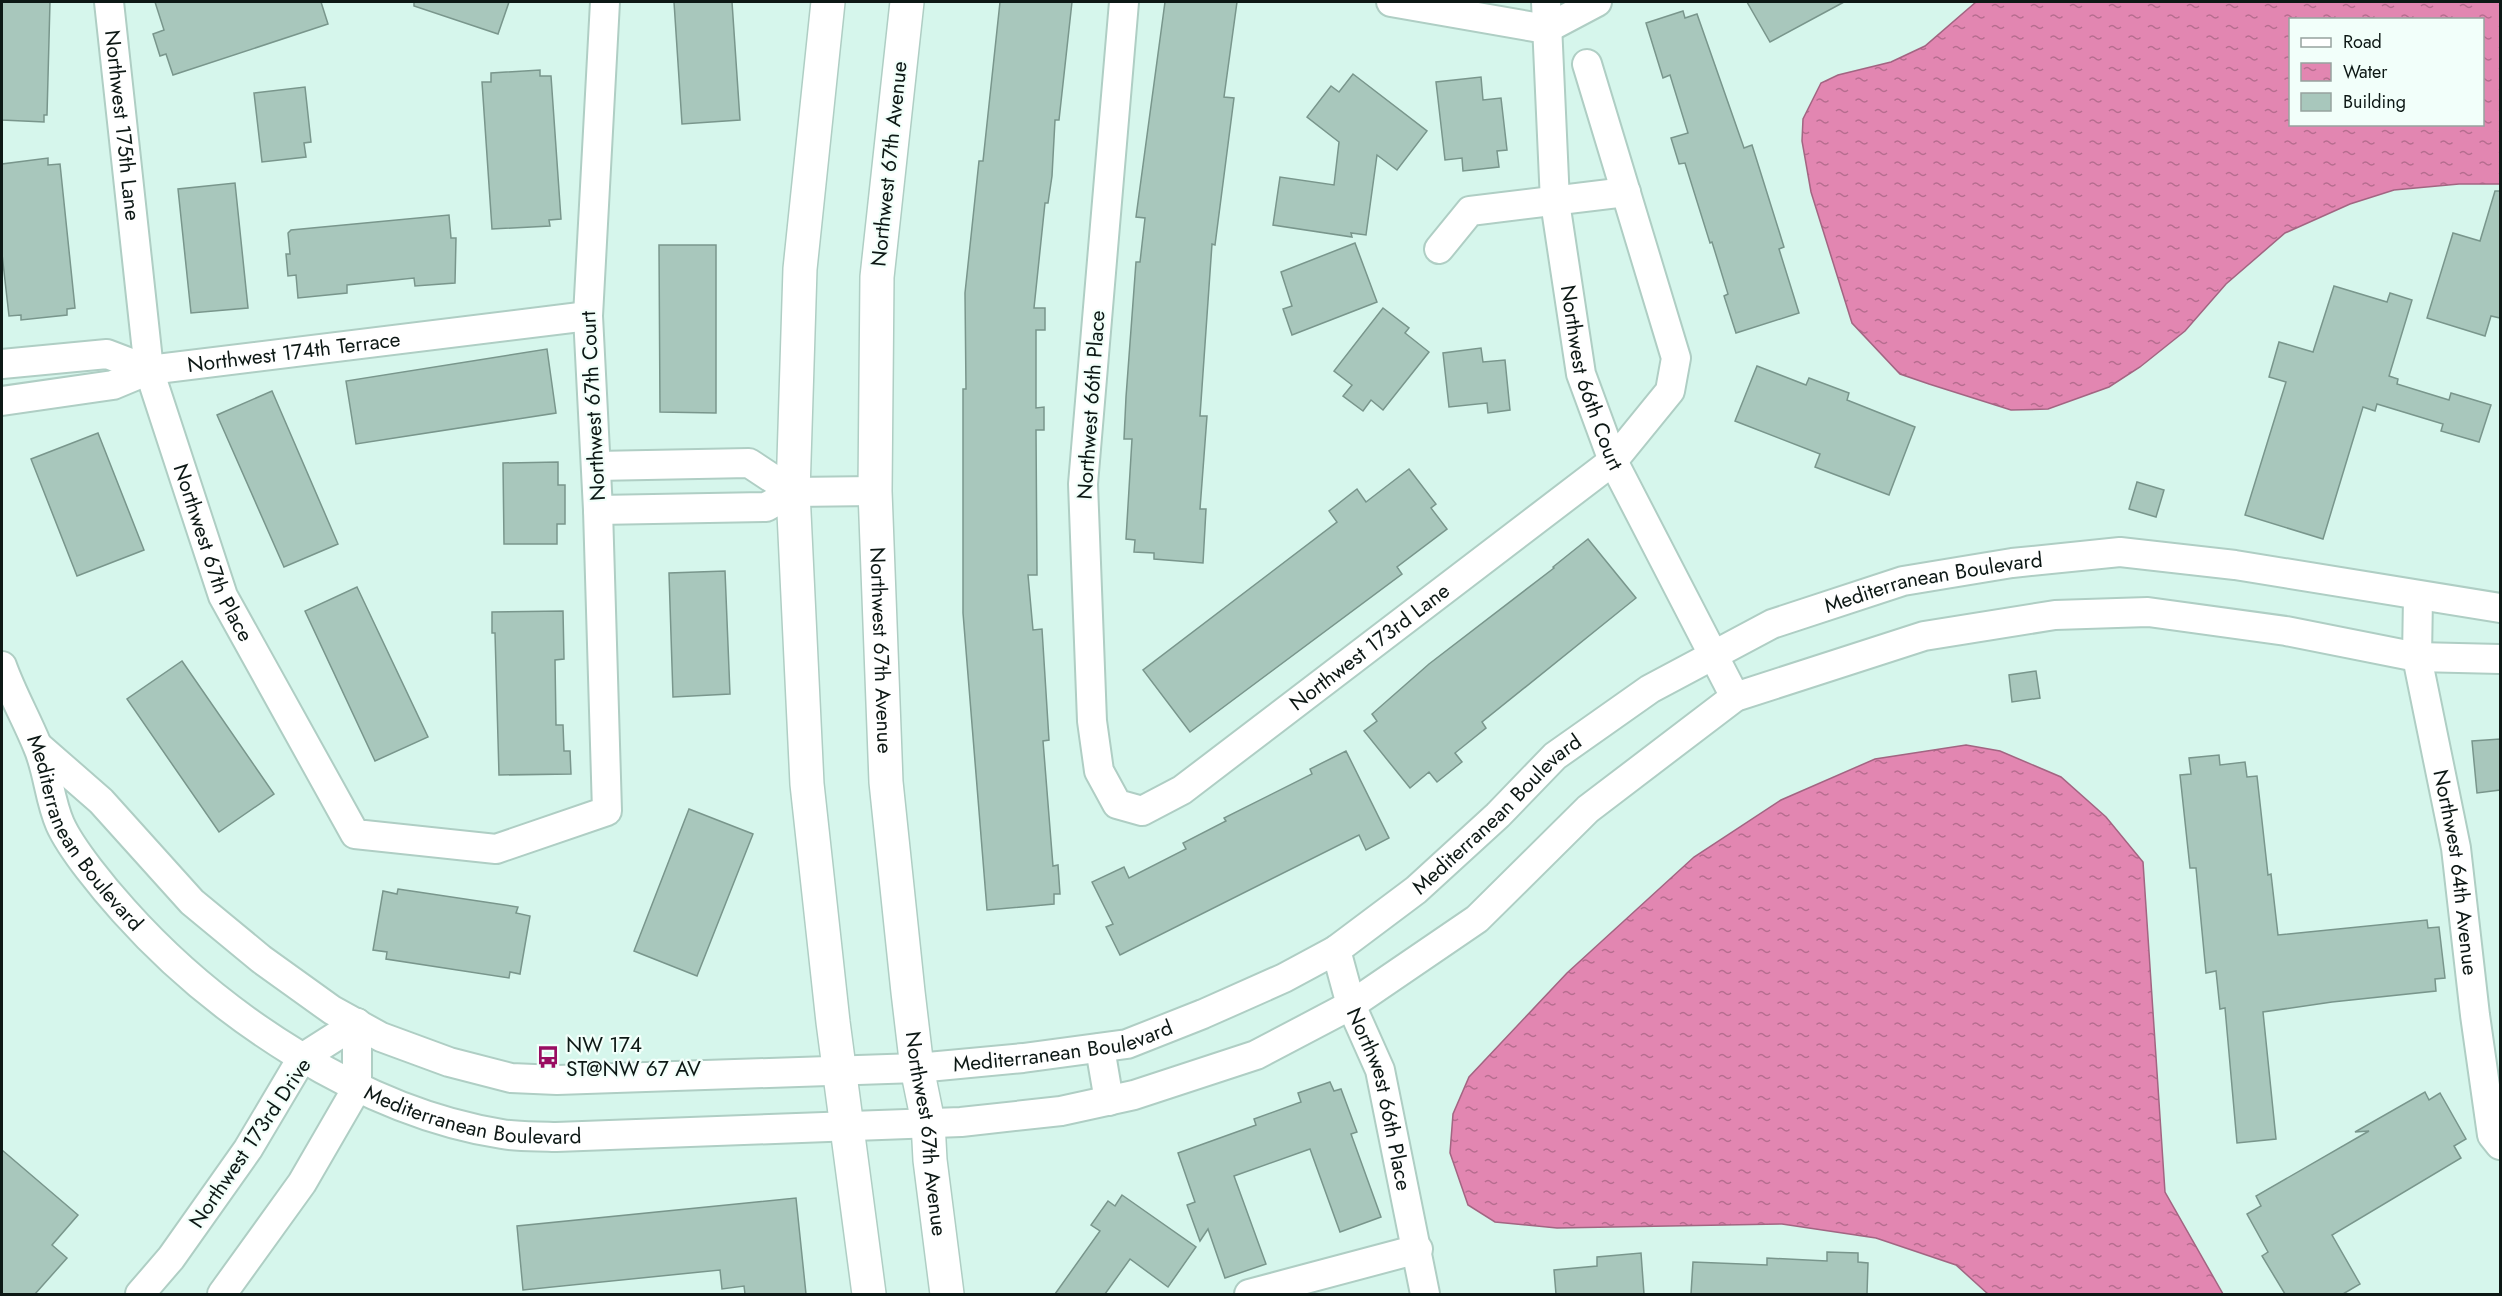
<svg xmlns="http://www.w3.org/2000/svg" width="2502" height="1296" font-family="Jost,sans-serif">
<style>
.water{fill:url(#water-ripples);stroke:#a26582;stroke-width:1.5;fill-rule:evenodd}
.building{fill:#a8c7bc;stroke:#79968c;stroke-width:1.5}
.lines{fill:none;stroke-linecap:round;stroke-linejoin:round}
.minor-casing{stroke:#afcec4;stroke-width:32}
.major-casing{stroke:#afcec4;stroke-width:36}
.minor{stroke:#fff;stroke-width:28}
.major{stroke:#fff;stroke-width:33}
.labels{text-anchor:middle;stroke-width:4.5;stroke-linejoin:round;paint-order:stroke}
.street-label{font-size:21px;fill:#0d1815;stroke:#f2fffa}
.poi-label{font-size:21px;fill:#0d1815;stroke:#f2fffa;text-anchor:start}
</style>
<defs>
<pattern id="water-ripples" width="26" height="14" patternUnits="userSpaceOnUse" patternTransform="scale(1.5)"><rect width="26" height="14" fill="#e286b1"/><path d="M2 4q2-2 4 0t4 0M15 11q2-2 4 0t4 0" fill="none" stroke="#b66d8f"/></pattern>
</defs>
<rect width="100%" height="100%" fill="#d6f6ec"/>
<g class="water">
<path d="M1976,2H2500V184H2459L2394,190L2350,204L2285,233L2226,284L2185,331L2140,367L2109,387L2048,409L2011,410L1929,384L1900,374L1852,323L1811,192L1802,141L1803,119L1821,83L1838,75L1891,62L1925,46ZM2290,20H2482V124H2290Z"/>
<polygon points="1966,745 2000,751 2061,777 2106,817 2143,862 2165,1192 2223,1294 1988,1294 1956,1265 1876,1238 1782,1224 1557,1228 1495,1222 1468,1205 1450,1153 1453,1114 1469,1077 1567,973 1694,857 1781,800 1875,759"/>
</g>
<g class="building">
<polygon points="2,2 50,2 47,115 44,115 44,122 2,120"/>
<polygon points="155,2 321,2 328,24 173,75 166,54 160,56 153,34 164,30"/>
<polygon points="414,2 509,2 498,34 414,6"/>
<polygon points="674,2 732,2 740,120 682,124"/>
<polygon points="1000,2 1072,2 1059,120 1055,120 1052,176 1048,203 1045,203 1034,308 1045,308 1045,330 1036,330 1036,408 1044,407 1044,430 1036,430 1037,575 1028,575 1033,630 1042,629 1049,740 1043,741 1053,866 1058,865 1060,894 1054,894 1054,904 987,910 963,613 963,389 966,389 965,293 979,161 983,161"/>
<polygon points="1165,2 1237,2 1224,97 1234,98 1215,245 1212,244 1200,416 1207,416 1200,509 1206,509 1203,563 1154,559 1154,553 1134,552 1135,540 1126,539 1132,439 1124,439 1126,397 1136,262 1140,262 1145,218 1136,217"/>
<polygon points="1747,2 1844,2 1770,42"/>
<polygon points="1683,11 1685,18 1697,14 1744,148 1752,145 1784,247 1779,249 1799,313 1736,333 1724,296 1728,294 1712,242 1710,243 1685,163 1679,164 1671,138 1688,133 1670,75 1663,78 1646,23"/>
<polygon points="540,70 540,76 551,76 561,219 549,220 550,226 492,229 482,82 491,82 491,73"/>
<polygon points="1353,74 1427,131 1397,170 1377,155 1366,235 1351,233 1352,237 1273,225 1280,177 1334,185 1339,142 1307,117 1331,86 1339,92"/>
<polygon points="1481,77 1483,100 1501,98 1507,150 1497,151 1499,167 1463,171 1462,158 1445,160 1436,82"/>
<polygon points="305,87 311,142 304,143 306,157 262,162 254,93"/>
<polygon points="48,158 48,165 60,164 75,308 67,309 67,315 21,320 21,315 9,316 2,254 2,164"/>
<polygon points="235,183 248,308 191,313 178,189"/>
<polygon points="2495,191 2500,191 2500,318 2491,316 2485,336 2427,318 2453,233 2480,241"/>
<polygon points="449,215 451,238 456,238 455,283 415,286 414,278 347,285 347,293 298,298 296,275 288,276 286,254 290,254 288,233 291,230"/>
<polygon points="1355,243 1377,302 1292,335 1283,309 1292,306 1281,272"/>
<polygon points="659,245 716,245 716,413 660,412"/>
<polygon points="2334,286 2387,302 2390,293 2412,300 2389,376 2398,379 2397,384 2449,400 2451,393 2491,405 2479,442 2441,431 2443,424 2377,404 2375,411 2363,407 2323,539 2245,515 2286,382 2269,377 2279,342 2313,352"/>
<polygon points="1383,308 1409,328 1405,333 1429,352 1383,410 1371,400 1363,411 1343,396 1352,385 1334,371"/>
<polygon points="1481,348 1483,362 1505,360 1510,410 1488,413 1487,403 1449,407 1443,353"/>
<polygon points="547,349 556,413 356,444 346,381"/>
<polygon points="1757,366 1806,385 1809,378 1849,393 1847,400 1915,427 1889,495 1815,467 1820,454 1735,421"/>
<polygon points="272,391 338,544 284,567 217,415"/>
<polygon points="98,433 144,550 77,576 31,459"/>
<polygon points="558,462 558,485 565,485 565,524 557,524 557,544 504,544 503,463"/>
<polygon points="1409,469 1436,504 1431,508 1447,529 1397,567 1402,574 1190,732 1143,670 1337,522 1329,511 1357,489 1366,502"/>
<polygon points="2137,482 2164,490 2156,517 2129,509"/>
<polygon points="1588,539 1636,598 1482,722 1486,728 1455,753 1462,762 1437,782 1429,772 1410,788 1364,731 1377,721 1372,714 1429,664 1554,568 1553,567"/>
<polygon points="725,571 730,694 673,697 669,573"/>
<polygon points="357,587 428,737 375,761 305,611"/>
<polygon points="563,611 564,659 555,660 556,725 563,725 564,751 570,751 571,774 499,775 495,633 492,633 492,612"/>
<polygon points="182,661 274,794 219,832 127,699"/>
<polygon points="2036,671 2040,698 2012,702 2009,675"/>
<polygon points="2500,739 2500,790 2477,793 2472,741"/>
<polygon points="1346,751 1389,838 1366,850 1359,835 1120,955 1106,927 1113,924 1092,882 1124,867 1129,878 1186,849 1183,843 1226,821 1224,818 1312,774 1310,769"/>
<polygon points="2219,755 2220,765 2245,762 2247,777 2257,776 2268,875 2271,874 2278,935 2427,920 2428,928 2439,927 2445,978 2435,979 2436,991 2332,1002 2263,1012 2276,1139 2237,1143 2225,1008 2220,1009 2216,971 2206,973 2196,868 2190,868 2180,775 2191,774 2189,758"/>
<polygon points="689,809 753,834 697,976 634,951"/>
<polygon points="398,889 518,907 516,913 530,916 520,974 510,972 509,978 386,959 387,952 373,950 383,891 397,894"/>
<polygon points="1330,1082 1334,1091 1341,1089 1357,1132 1351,1134 1381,1217 1340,1232 1310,1149 1234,1176 1266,1264 1225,1278 1208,1229 1200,1241 1187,1205 1195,1202 1178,1153 1256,1125 1254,1119 1301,1102 1298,1093"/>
<polygon points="2425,1092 2429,1100 2440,1093 2466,1139 2454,1146 2461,1158 2332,1235 2360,1284 2343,1294 2285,1294 2262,1256 2268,1252 2247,1214 2261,1206 2256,1196 2369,1131 2355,1132"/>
<polygon points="2,1150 78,1215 52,1245 67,1258 35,1294 2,1294"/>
<polygon points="1122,1195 1196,1247 1168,1287 1130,1259 1105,1294 1055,1294 1100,1231 1091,1225 1108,1201 1115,1206"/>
<polygon points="796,1198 806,1294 745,1294 744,1286 722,1289 720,1270 523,1290 517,1226"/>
<polygon points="1827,1252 1858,1253 1858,1262 1868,1263 1867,1294 1691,1294 1693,1262 1767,1265 1767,1258 1827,1261"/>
<polygon points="1641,1253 1644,1294 1556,1294 1554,1270 1597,1266 1597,1257"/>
</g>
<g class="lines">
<g class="minor-casing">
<g id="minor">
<path id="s1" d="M109,2L149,370L223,596L355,834L496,849L607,811L598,510L588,316L605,2"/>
<path id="s2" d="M1124,2L1083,484L1092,721L1099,771L1117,804L1142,811L1182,790L1613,461L1670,391L1676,358L1587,64"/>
<polyline points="1391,2 1546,29 1597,2"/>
<path id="s3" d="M1546,2L1555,202L1581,374L1613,461L1735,697"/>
<polyline points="1439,249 1470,211 1626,192"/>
<polyline points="2,364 107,354 149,370"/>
<path id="s4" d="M2,401L113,385L149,370L588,316"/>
<polyline points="596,466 749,463 793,492"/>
<polyline points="598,510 766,507 793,492 875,491"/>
<path id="s5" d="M2418,597L2417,657L2456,848L2475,1015L2492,1135L2500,1145"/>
<path id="s6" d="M2,666C12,694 26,718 37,745C48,769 49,799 60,824C71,849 105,890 124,911C217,1015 362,1112 502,1134C519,1137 538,1136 556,1137L961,1122L1061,1111L1134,1095L1256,1055L1351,1005L1477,919L1588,809L1735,697L1924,636L2055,615L2148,612L2286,631L2417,657L2500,659"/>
<path id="s7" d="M38,746L101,801L192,902L261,959L332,1010L381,1037L449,1062L511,1078L557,1080L917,1068L1023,1058L1127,1044L1203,1014L1284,978L1336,950L1416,890L1498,815L1555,756L1650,689L1772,624L1903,581L2012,563L2120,552L2235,565L2500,608"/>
<path id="s8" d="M1336,950L1351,1005L1380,1070L1425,1294"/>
<polyline points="1100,1048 1109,1101"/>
<polyline points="140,1294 171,1258 248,1149 302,1058 357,1023"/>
<polyline points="222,1294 302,1183 357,1088 357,1023"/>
<polyline points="1249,1294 1418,1249"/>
</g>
</g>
<g class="major-casing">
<g id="major">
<polyline points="828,2 800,269 793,492 807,784 833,1022 869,1294"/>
<path id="s9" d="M907,2L877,277L875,491L886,782L908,992L917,1068L928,1122L930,1160L947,1294"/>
</g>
</g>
<use href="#minor" class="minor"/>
<use href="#major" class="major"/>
</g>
<defs>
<g id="bus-bare" transform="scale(1.8)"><path d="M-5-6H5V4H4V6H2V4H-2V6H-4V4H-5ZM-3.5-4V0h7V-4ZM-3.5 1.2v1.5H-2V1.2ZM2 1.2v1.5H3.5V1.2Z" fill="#980d61" stroke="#f2fffa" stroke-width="2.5" paint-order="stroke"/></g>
</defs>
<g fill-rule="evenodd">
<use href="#bus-bare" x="548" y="1057"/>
</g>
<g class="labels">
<g class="street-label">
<text dy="7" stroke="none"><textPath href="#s1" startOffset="124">Northwest 175th Lane</textPath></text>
<text transform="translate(889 164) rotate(-84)" y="7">Northwest 67th Avenue</text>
<text dy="7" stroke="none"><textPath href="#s4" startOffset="297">Northwest 174th Terrace</textPath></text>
<text dy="7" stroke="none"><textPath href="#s3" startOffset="380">Northwest 66th Court</textPath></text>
<text transform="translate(1091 405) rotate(-86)" y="7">Northwest 66th Place</text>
<text transform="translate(593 406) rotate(-93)" y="7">Northwest 67th Court</text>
<text dy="7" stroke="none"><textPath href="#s1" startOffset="564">Northwest 67th Place</textPath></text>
<text dy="7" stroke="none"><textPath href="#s7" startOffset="2151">Mediterranean Boulevard</textPath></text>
<text dy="7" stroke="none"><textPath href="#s2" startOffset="1116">Northwest 173rd Lane</textPath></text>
<text dy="7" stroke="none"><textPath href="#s9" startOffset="650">Northwest 67th Avenue</textPath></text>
<text dy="7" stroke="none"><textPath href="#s7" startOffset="1647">Mediterranean Boulevard</textPath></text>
<text dy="7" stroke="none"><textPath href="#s6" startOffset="188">Mediterranean Boulevard</textPath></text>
<text dy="7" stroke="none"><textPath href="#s5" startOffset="279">Northwest 64th Avenue</textPath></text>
<text dy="7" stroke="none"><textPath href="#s7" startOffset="1143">Mediterranean Boulevard</textPath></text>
<text dy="7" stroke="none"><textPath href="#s8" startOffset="156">Northwest 66th Place</textPath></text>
<text dy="7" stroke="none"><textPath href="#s6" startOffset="692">Mediterranean Boulevard</textPath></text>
<text dy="7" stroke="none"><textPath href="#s9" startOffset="1136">Northwest 67th Avenue</textPath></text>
<text transform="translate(250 1143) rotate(-56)" y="7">Northwest 173rd Drive</text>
</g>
<g class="poi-label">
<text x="566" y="1052">NW 174<tspan x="566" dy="24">ST@NW 67 AV</tspan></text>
</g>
</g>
<rect width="2502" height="1296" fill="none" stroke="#0d1815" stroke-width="6"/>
<rect x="2289" y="18" width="195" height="108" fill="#f2fffa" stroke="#96a39e" stroke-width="1.5"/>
<rect x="2301" y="38" width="30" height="9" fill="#ffffff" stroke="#96a39e" stroke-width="1.5"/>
<text x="2343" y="48" font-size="18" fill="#0d1815">Road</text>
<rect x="2301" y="63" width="30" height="18" fill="url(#water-ripples)" stroke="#96a39e" stroke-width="1.5"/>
<text x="2343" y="78" font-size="18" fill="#0d1815">Water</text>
<rect x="2301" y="93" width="30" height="18" fill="#a8c7bc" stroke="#96a39e" stroke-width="1.5"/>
<text x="2343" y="108" font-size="18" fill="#0d1815">Building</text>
</svg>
